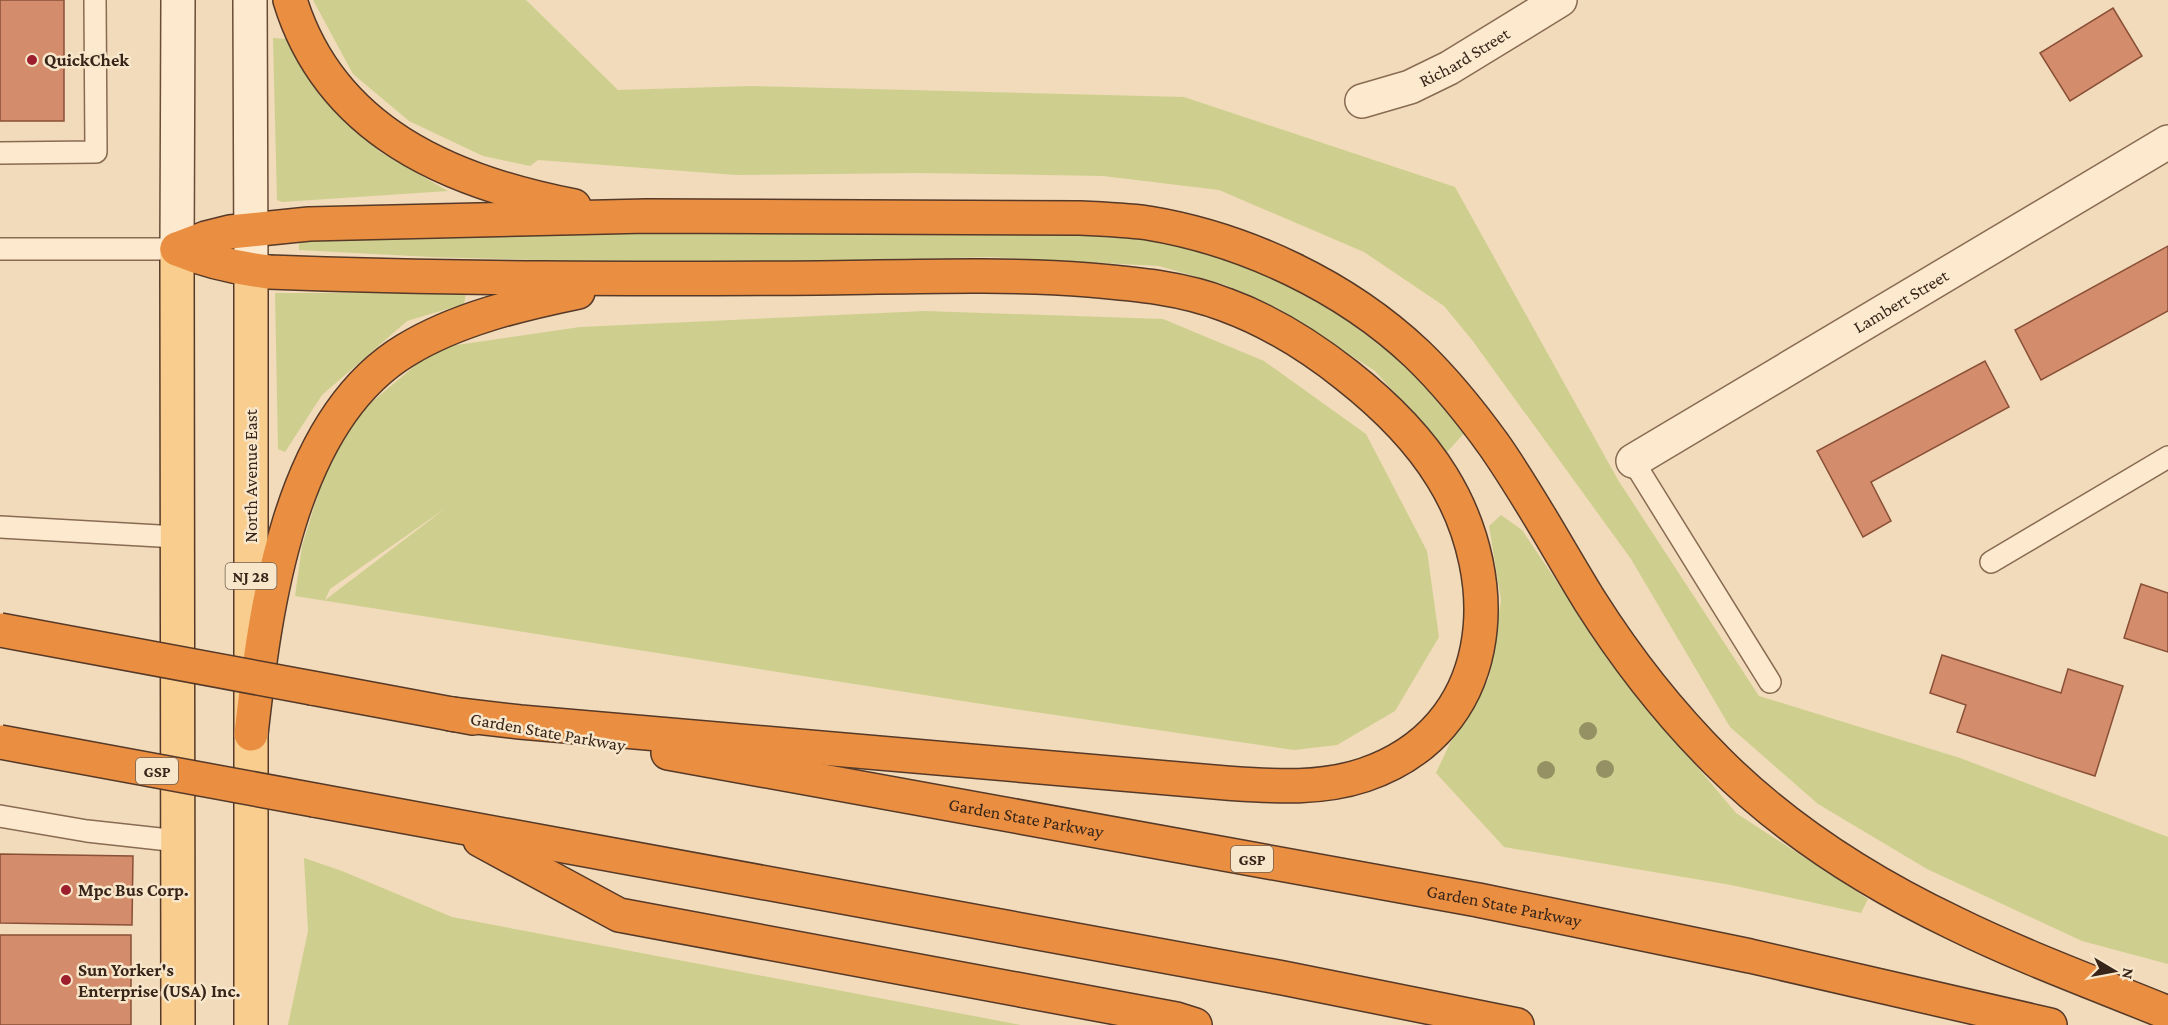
<svg xmlns="http://www.w3.org/2000/svg" width="2168" height="1025" font-family="'Crimson Pro',serif">
<style>
.green{fill:#cecf8e;fill-rule:evenodd}
.building{fill:#d38d6c;stroke:#8a5037;stroke-width:1.5}
.lines{fill:none;stroke-linecap:round;stroke-linejoin:round}
.service-casing{stroke:#896b53;stroke-width:24}
.minor-casing{stroke:#896b53;stroke-width:36}
.secondary-casing{stroke:#6a4c37;stroke-width:36}
.primary-casing{stroke:#563928;stroke-width:36}
.motorway-casing{stroke:#563928;stroke-width:36}
.service{stroke:#fce9ce;stroke-width:21}
.minor{stroke:#fce9ce;stroke-width:33}
.secondary{stroke:#fce9ce;stroke-width:33}
.primary{stroke:#f9cd8d;stroke-width:33}
.motorway{stroke:#ea8f41;stroke-width:33}
.motorway-bridge-casing{stroke:#563928;stroke-width:36;stroke-linecap:butt}
.motorway-bridge{stroke:#ea8f41;stroke-width:33}
.tree{fill:#969164}
.poi-dot{fill:#9d1e2c;stroke:#f8e6ca;stroke-width:2}
.labels{text-anchor:middle;stroke-width:5;stroke-linejoin:round;paint-order:stroke}
.shield{fill:#f8e6ca;stroke:#715f4f;stroke-width:1.5}
.shield-label{font-size:16px;font-weight:bold;fill:#37251a}
.street-label{font-size:18px;fill:#37251a;stroke:#f8e6ca}
.poi-label{font-size:18px;font-weight:bold;fill:#37251a;stroke:#f8e6ca;text-anchor:start}
</style>
<rect width="100%" height="100%" fill="#f1dbba"/>
<g class="green">
<polygon points="313,0 526,0 618,90 751,86 1184,97 1455,187 1618,480 1759,696 1960,758 2168,837 2168,964 2082,941 1927,869 1818,804 1730,727 1631,559 1472,340 1444,306 1364,252 1219,190 1103,176 920,173 736,175 538,160 530,166 483,156 409,121 353,74"/>
<polygon points="273,38 289,39 315,89 380,152 448,191 282,202 277,200"/>
<polygon points="637,229 1116,232 1239,260 1333,310 1414,371 1467,430 1447,452 1375,371 1279,309 1225,285 1159,266 990,257 792,262 602,262 431,257 299,250 299,237"/>
<polygon points="275,293 466,293 464,304 407,321 322,395 285,452 278,449"/>
<path d="M925,311L1163,319L1264,361L1366,434L1427,551L1439,637L1395,711L1337,745L1294,750L1001,707L295,596L302,546L325,472L361,411L436,348L580,327ZM446,508L325,600L330,589Z"/>
<polygon points="1501,515 1522,530 1619,674 1736,813 1868,899 1861,913 1731,885 1504,847 1436,773 1450,743 1489,678 1501,600 1489,526"/>
<polygon points="304,858 342,871 452,917 1021,1025 288,1025 308,931"/>
</g>
<g class="building">
<rect x="0" y="0" width="64" height="121"/>
<polygon points="2113,8 2142,56 2070,101 2040,53"/>
<polygon points="2168,246 2168,311 2041,380 2015,330"/>
<polygon points="1985,361 2009,407 1871,482 1891,521 1863,537 1817,451"/>
<polygon points="2141,584 2168,593 2168,652 2124,638"/>
<polygon points="1942,655 2061,693 2068,669 2123,686 2095,776 1957,732 1966,705 1930,693"/>
<polygon points="0,854 133,856 132,925 0,923"/>
<rect x="0" y="935" width="131" height="90"/>
</g>
<g class="lines">
<g class="service-casing">
<g id="service">
<polyline points="0,153 96,152 95,0"/>
<polyline points="0,249 177,249"/>
<polyline points="1633,461 1770,682"/>
<polyline points="0,527 177,537"/>
<polyline points="1991,562 2168,457"/>
<polyline points="0,816 87,831 178,841"/>
</g>
</g>
<g class="minor-casing">
<g id="minor">
<path id="s1" d="M1362,101L1410,87L1449,68L1560,0"/>
<path id="s2" d="M1633,461L2168,142"/>
</g>
</g>
<g class="secondary-casing">
<g id="secondary">
<polyline points="250,0 251,270"/>
<polyline points="177,249 178,0"/>
</g>
</g>
<g class="primary-casing">
<g id="primary">
<polyline points="177,249 178,1025"/>
<polyline points="251,270 251,1025"/>
</g>
</g>
<g class="motorway-casing">
<g id="motorway">
<path d="M290,0C330,131 450,182 574,206"/>
<path d="M177,249C208,262 236,268 269,272C452,279 635,279 819,278C909,277 999,273 1089,280C1136,284 1183,288 1226,305C1303,333 1399,407 1442,477C1507,582 1497,730 1364,775C1319,790 1272,786 1226,783L520,722L451,714"/>
<path d="M177,249L206,238L230,232L309,224L647,216L1078,218C1101,219 1125,220 1148,223C1245,239 1345,286 1417,354C1446,382 1471,413 1494,445C1529,495 1558,549 1590,601C1626,658 1669,713 1717,761C1784,828 1868,882 1954,923C2023,957 2097,984 2168,1013"/>
<polyline points="312,688 473,718"/>
<path d="M251,734C265,609 288,421 406,350C457,319 520,304 578,292"/>
<path id="s3" d="M668,753L1478,900L1750,956L2050,1025"/>
<polyline points="314,800 1283,978 1517,1025"/>
<polyline points="480,840 619,915 1176,1019 1195,1025"/>
</g>
</g>
<use href="#service" class="service"/>
<use href="#minor" class="minor"/>
<use href="#secondary" class="secondary"/>
<use href="#primary" class="primary"/>
<use href="#motorway" class="motorway"/>
<g class="motorway-bridge-casing">
<g id="motorway-bridge">
<polyline points="0,630 312,688"/>
<polyline points="0,742 314,800"/>
</g>
</g>
<use href="#motorway-bridge" class="motorway-bridge"/>
</g>
<g class="tree">
<circle cx="1588" cy="731" r="9"/>
<circle cx="1605" cy="769" r="9"/>
<circle cx="1546" cy="770" r="9"/>
</g>
<g class="poi-dot">
<circle cx="32" cy="60" r="6"/>
<circle cx="66" cy="890" r="6"/>
<circle cx="66" cy="980" r="6"/>
</g>
<g class="labels">
<g class="shield">
<rect x="225.5" y="563" width="51" height="26" rx="4.5"/>
<rect x="136" y="758" width="42" height="26" rx="4.5"/>
<rect x="1231" y="846" width="42" height="26" rx="4.5"/>
</g>
<g class="shield-label">
<text x="251" y="582">NJ 28</text>
<text x="157" y="777">GSP</text>
<text x="1252" y="865">GSP</text>
</g>
<g class="street-label">
<text dy="6" stroke="none"><textPath href="#s1" startOffset="112">Richard Street</textPath></text>
<text dy="6" stroke="none"><textPath href="#s2" startOffset="312">Lambert Street</textPath></text>
<text transform="translate(251 476) rotate(-90)" y="6">North Avenue East</text>
<text transform="translate(548 732) rotate(10)" y="6">Garden State Parkway</text>
<text dy="6" stroke="none"><textPath href="#s3" startOffset="364">Garden State Parkway</textPath></text>
<text dy="6" stroke="none"><textPath href="#s3" startOffset="850">Garden State Parkway</textPath></text>
</g>
<g class="poi-label">
<text x="44" y="66">QuickChek</text>
<text x="78" y="896">Mpc Bus Corp.</text>
<text x="78" y="976">Sun Yorker's<tspan x="78" dy="21">Enterprise (USA) Inc.</tspan></text>
</g>
</g>
<g transform="translate(2114 971) rotate(100)" stroke="#f8e6ca" stroke-width="4.5" paint-order="stroke">
<path d="M0-4.5L10 22L0 15L-10 22Z" fill="#37251a"/>
<text y="-9" font-size="16" font-weight="bold" text-anchor="middle" fill="#37251a">N</text>
</g>
</svg>
